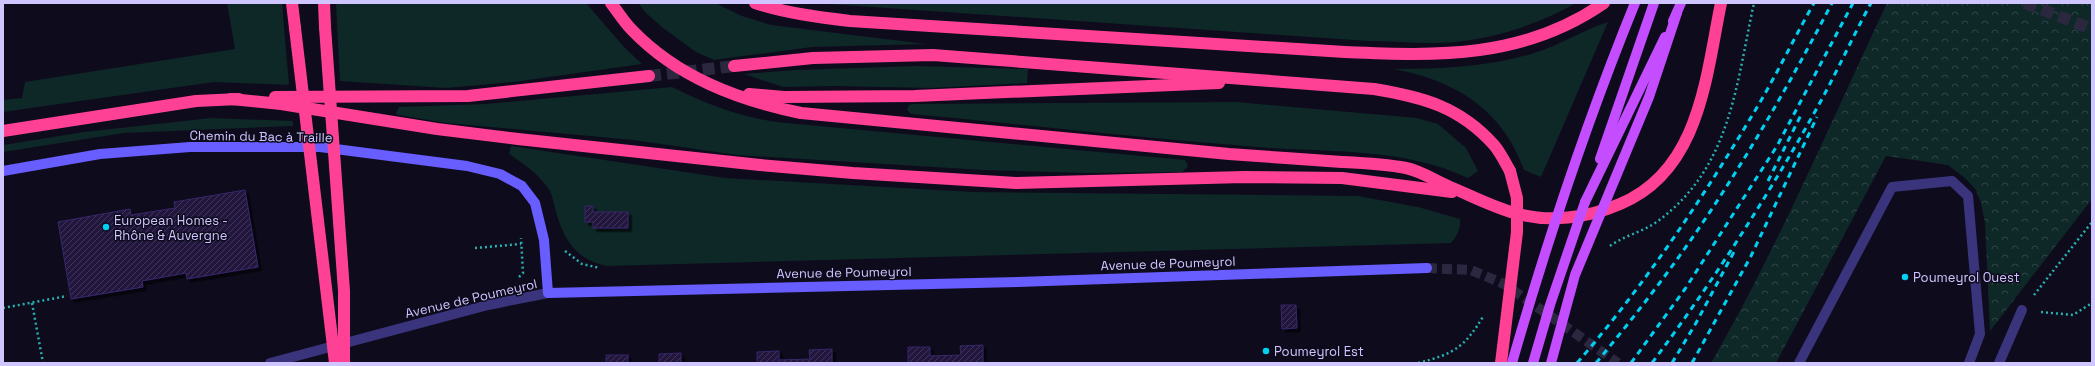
<svg xmlns="http://www.w3.org/2000/svg" width="2095" height="366" font-family="'Space Grotesk',sans-serif">
<style>
.grass{fill:#0e2727}
.forest{fill:url(#forest-crowns)}
.building{fill:url(#building-hatch);stroke:#37276b;filter:url(#shadow)}
.lines{fill:none;stroke-linecap:round;stroke-linejoin:round}
.secondary-tunnel{stroke:#2b273f;stroke-width:10;stroke-dasharray:10 5;stroke-linecap:butt}
.highway-tunnel{stroke:#2b273f;stroke-width:12;stroke-dasharray:12 6;stroke-linecap:butt}
.path{stroke:#28b1ae;stroke-width:2.5;stroke-dasharray:2 3;stroke-linecap:butt}
.lane{stroke:#3a347d;stroke-width:10}
.street{stroke:#3a347d;stroke-width:10}
.secondary{stroke:#685dff;stroke-width:10}
.primary{stroke:#c44dff;stroke-width:10}
.highway{stroke:#ff4195;stroke-width:12}
.rail{stroke:#00d0f1;stroke-width:3;stroke-dasharray:6 5;stroke-linecap:butt}
.path-bridge{stroke:#28b1ae;stroke-width:2.5;stroke-dasharray:2 3;stroke-linecap:butt}
.primary-bridge{stroke:#c44dff;stroke-width:10}
.highway-bridge{stroke:#ff4195;stroke-width:12}
.poi-dot{fill:#00d0f1;stroke:#0e0b1d;stroke-width:1.5}
.labels{text-anchor:middle;stroke-width:3;stroke-linejoin:round;paint-order:stroke}
.street-label{font-size:13px;fill:#cfc6ff;stroke:#0e0b1d}
.poi-label{font-size:13px;fill:#cfc6ff;stroke:#0e0b1d;text-anchor:start}
</style>
<defs>
<pattern id="forest-crowns" width="20" height="18" patternUnits="userSpaceOnUse"><rect width="20" height="18" fill="#0e2727"/><path d="M2 6a3 3 0 1 1 6 0M12 15a3 3 0 1 1 6 0" fill="none" stroke="#304547"/></pattern>
<pattern id="building-hatch" width="6" height="6" patternUnits="userSpaceOnUse"><rect width="6" height="6" fill="#20163e"/><path d="M-1 1l2-2M0 6l6-6M5 7l2-2" fill="none" stroke="#3f365b"/></pattern>
<filter id="shadow"><feDropShadow dx="3.5" dy="3.5" stdDeviation="0" flood-color="#0009"/></filter>
</defs>
<rect width="100%" height="100%" fill="#0e0b1d"/>
<g class="grass">
<polygon points="227,3 282,3 289,85 214,82 3,112 3,100 22,98 25,82 235,49"/>
<polygon points="336,3 586,3 624,47 642,64 514,82 446,88 340,81"/>
<polygon points="638,3 715,3 742,16 771,25 926,44 812,47 714,60 696,52 663,28 646,13"/>
<path d="M814,3H1576C1539,24 1497,38 1454,42C1426,45 1396,41 1368,41Z"/>
<path d="M1608,22L1541,177L1524,170C1502,109 1456,81 1394,69C1441,69 1489,67 1534,53C1560,45 1583,30 1608,22Z"/>
<polygon points="916,66 1028,69 1027,83 931,88 834,86 783,87 744,74 795,70"/>
<path d="M672,87C707,104 737,116 776,122L1185,160L1188,165L1187,168L1182,172L1087,173L983,170L737,155L633,140L447,123L398,115L396,113L399,107L486,104Z"/>
<path d="M1236,102L1417,118L1438,124L1466,148L1478,171L1468,178C1406,149 1336,152 1270,148C1150,139 1030,125 911,114L907,110L909,105L912,104Z"/>
<polygon points="211,118 293,121 293,126 124,133 3,152 3,145 84,132"/>
<path d="M511,146L725,178L973,192L1358,196L1418,207L1460,219C1461,228 1457,237 1451,243L607,266C576,260 564,240 556,212C554,205 553,197 550,191C540,175 524,164 509,154Z"/>
</g>
<path class="forest" d="M1887,3H2092V199L1990,331L1985,223L1981,203L1976,190L1966,179L1948,165L1886,156L1776,363H1711C1778,247 1830,124 1887,3Z"/>
<g class="building">
<polygon points="245,190 258,267 187,279 186,273 142,281 143,287 71,299 58,222 130,209 131,215 175,208 174,202"/>
<polygon points="585,206 593,206 593,212 628,212 628,228 593,228 593,222 585,222"/>
<polygon points="1281,305 1296,305 1297,328 1282,329"/>
<polygon points="983,345 983,363 908,363 908,347 930,347 930,356 961,355 960,346"/>
<polygon points="832,349 832,363 757,363 757,352 779,351 779,360 810,359 809,350"/>
<polygon points="681,353 681,363 659,363 659,354"/>
<rect x="606" y="355" width="22" height="8"/>
</g>
<g class="lines">
<polyline class="secondary-tunnel" points="1427,268 1471,270 1504,284 1618,363"/>
<g class="highway-tunnel">
<polyline points="2025,3 2092,29"/>
<polyline points="649,76 734,66"/>
</g>
<g class="path">
<polyline points="475,248 521,244"/>
<polyline points="565,251 582,264 600,268"/>
<polyline points="519,277 523,273 521,238"/>
<polyline points="2034,295 2092,222"/>
<polyline points="32,303 43,363"/>
<polyline points="3,308 67,296"/>
<polyline points="2041,312 2073,315 2092,303"/>
<path d="M1418,363C1454,354 1465,347 1484,315"/>
</g>
<g class="lane">
<polyline points="1799,363 1892,187 1952,181 1968,196 1980,334 1969,363"/>
<polyline points="1999,363 2022,310"/>
</g>
<polyline class="street" points="270,363 488,305 548,293"/>
<polyline class="secondary" points="3,171 100,154 190,147 320,147 467,166 500,174 522,186 535,203 544,240 548,293 1018,282 1427,268"/>
<g class="primary">
<polyline points="1673,21 1681,3"/>
<polyline points="1600,159 1654,3"/>
<polyline points="1585,202 1665,37"/>
</g>
<g class="highway">
<polyline points="292,3 295,28"/>
<polyline points="324,3 325,27"/>
<path d="M611,3C618,12 624,22 632,30C677,77 738,100 801,113C944,127 1087,140 1229,154C1267,157 1304,159 1342,162C1363,163 1385,164 1406,168C1421,171 1436,181 1450,187C1470,195 1495,208 1515,213C1548,223 1588,218 1620,204C1700,171 1706,76 1721,3"/>
<path d="M755,3C786,13 817,17 850,21L1345,52C1439,56 1523,59 1604,3"/>
<path d="M734,66L813,58L933,55L1374,89C1423,97 1460,107 1494,145C1500,152 1505,162 1510,171"/>
<polyline points="749,94 784,97 915,96 1219,83"/>
<polyline points="275,97 468,96 649,76"/>
<polyline points="231,99 281,104 437,129 518,139 760,165 853,173 1016,183 1244,177 1342,178 1452,192"/>
<polyline points="3,131 196,101 239,99"/>
</g>
<g class="rail">
<polyline points="1768,181 1801,115"/>
<path d="M1577,363C1643,287 1701,201 1753,114C1775,78 1793,40 1814,3"/>
<path d="M1596,363C1616,339 1636,314 1655,289C1723,200 1780,102 1832,3"/>
<polyline points="1631,363 1685,289 1777,146 1853,3"/>
<path d="M1652,363C1712,283 1768,196 1817,108C1836,74 1852,38 1871,3"/>
<polyline points="1672,363 1696,323 1735,250"/>
<polyline points="1692,363 1751,256 1817,117"/>
</g>
<path class="path-bridge" d="M1610,246C1625,235 1643,232 1658,221C1731,167 1736,85 1754,3"/>
<g class="primary-bridge">
<path d="M1512,363C1547,241 1587,121 1635,3"/>
<polyline points="1533,363 1550,305 1585,202"/>
<polyline points="1551,363 1575,275 1649,97 1677,13"/>
</g>
<g class="highway-bridge">
<polyline points="325,27 344,291 344,363"/>
<polyline points="295,28 335,363"/>
<polyline points="1501,363 1517,232 1517,198 1510,171"/>
</g>
</g>
<g class="poi-dot">
<circle cx="106" cy="227" r="4"/>
<circle cx="1905" cy="277" r="4"/>
<circle cx="1266" cy="351" r="4"/>
</g>
<g class="labels">
<g class="street-label">
<text transform="translate(261 136) rotate(1)" y="5">Chemin du Bac à Traille</text>
<text transform="translate(1168 263) rotate(-2)" y="5">Avenue de Poumeyrol</text>
<text transform="translate(844 272) rotate(-1)" y="5">Avenue de Poumeyrol</text>
<text transform="translate(471 298) rotate(-13)" y="5">Avenue de Poumeyrol</text>
</g>
<g class="poi-label">
<text x="114" y="225">European Homes -<tspan x="114" dy="15">Rhône &amp; Auvergne</tspan></text>
<text x="1913" y="282">Poumeyrol Ouest</text>
<text x="1274" y="356">Poumeyrol Est</text>
</g>
</g>
<rect width="2095" height="366" fill="none" stroke="#cfc6ff" stroke-width="8"/>
</svg>
